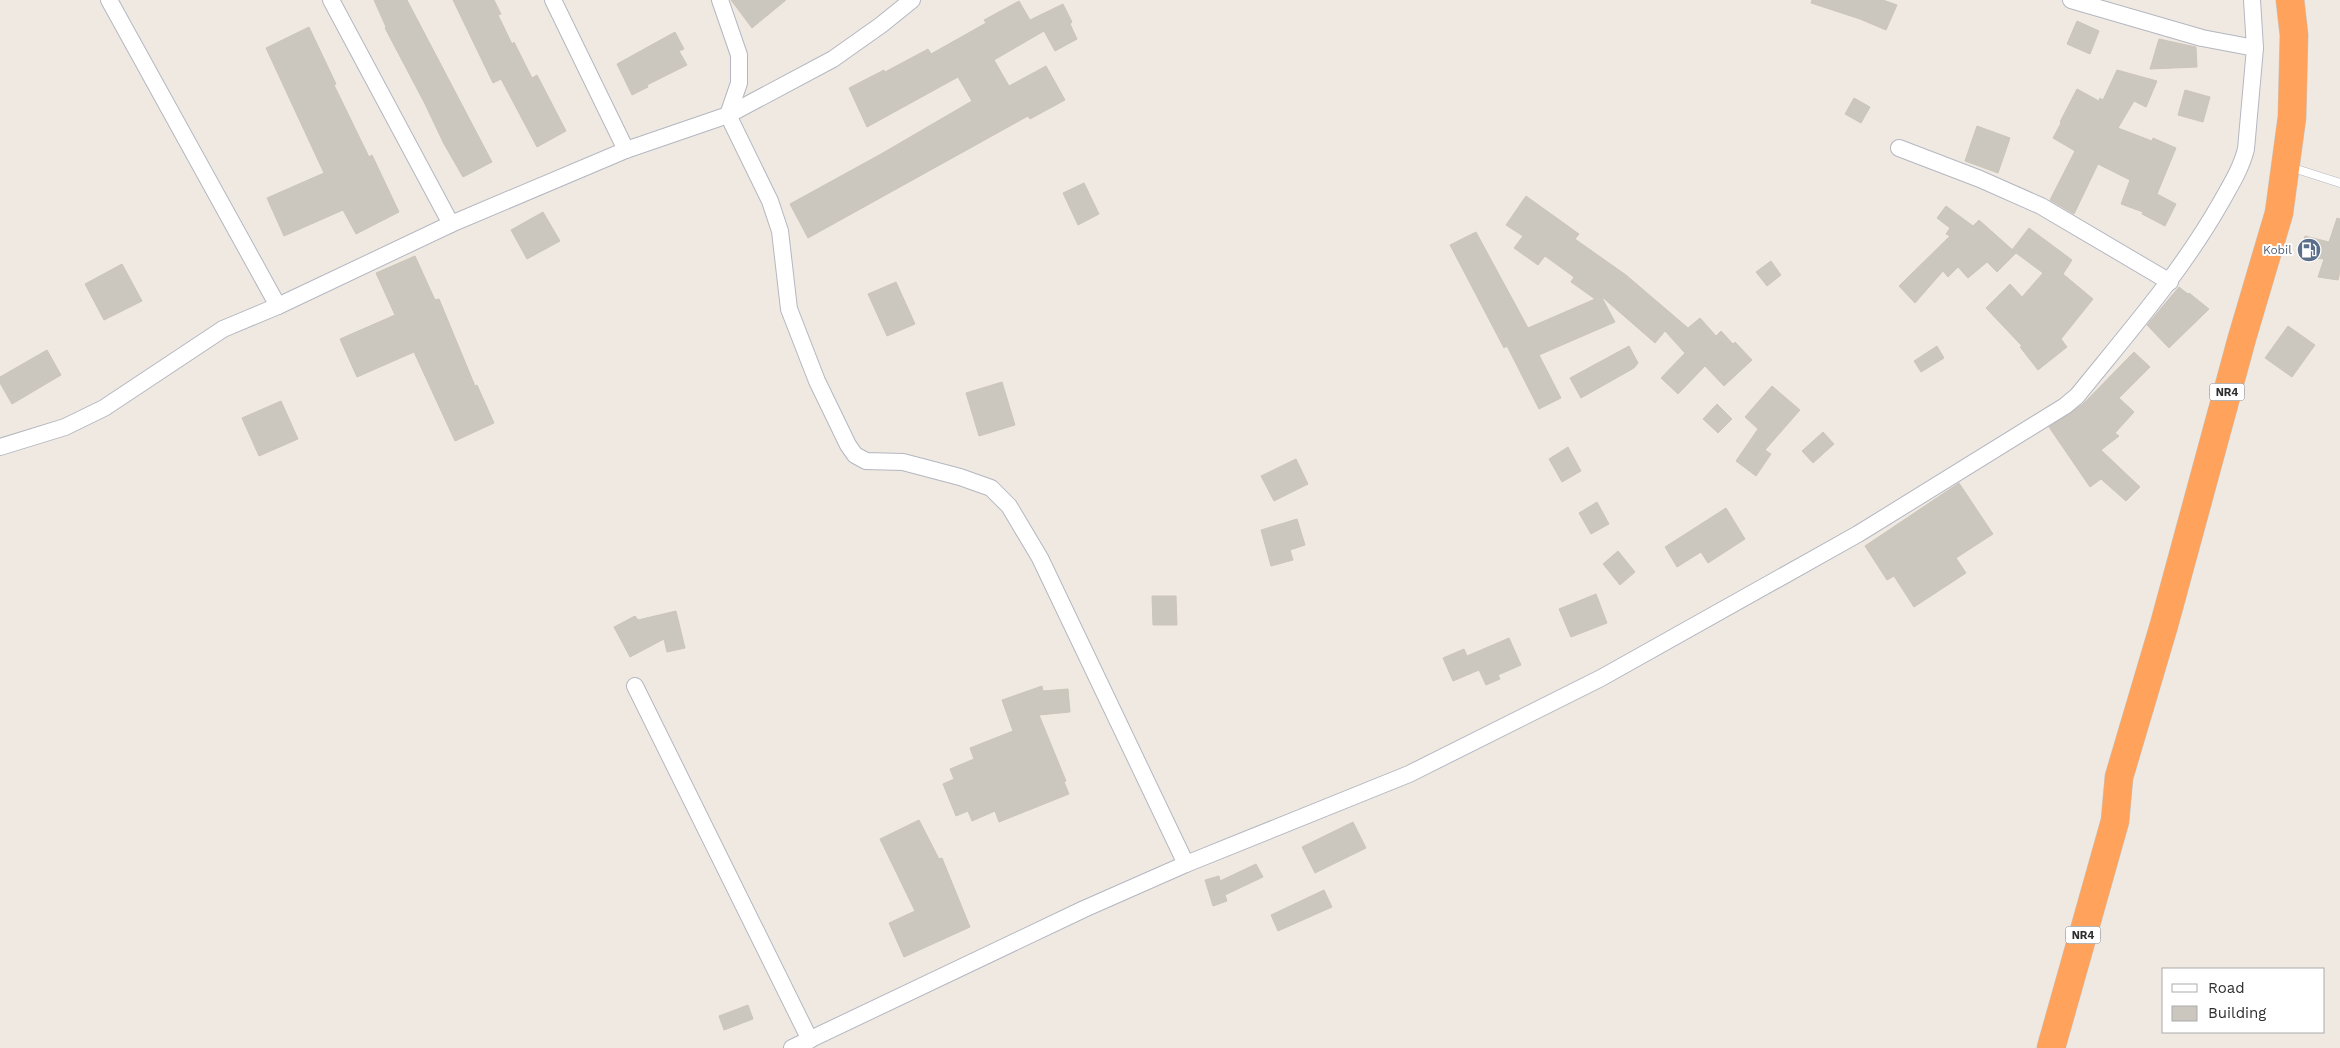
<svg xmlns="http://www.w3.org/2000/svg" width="2340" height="1048" font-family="'Work Sans',sans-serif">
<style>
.building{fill:#cbc7bf;stroke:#cbc5ba}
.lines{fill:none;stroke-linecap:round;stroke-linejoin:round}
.lane-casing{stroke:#b4b7c1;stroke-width:9}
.street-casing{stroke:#b4b7c1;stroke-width:18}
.highway-casing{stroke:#c9c9c9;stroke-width:29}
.lane{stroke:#fff;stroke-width:8}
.street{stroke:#fff;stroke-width:16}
.highway{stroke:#ffa35c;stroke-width:28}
.labels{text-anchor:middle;stroke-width:4;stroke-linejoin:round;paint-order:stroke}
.shield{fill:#fff;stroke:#6d6d6d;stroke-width:1}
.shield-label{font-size:11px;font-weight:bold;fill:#2e2e2e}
.service-label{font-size:12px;fill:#4e5e75;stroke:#fff;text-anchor:end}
</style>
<rect width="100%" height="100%" fill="#efe9e1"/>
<g class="building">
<polygon points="374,0 407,0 492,162 463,177 444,144 425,104 385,28 386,27"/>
<polygon points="453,0 494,0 501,14 498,15 512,44 514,42 532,78 537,75 566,131 537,147 501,79 493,83"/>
<polygon points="731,0 786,0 752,28"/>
<polygon points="1812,0 1883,0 1897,5 1886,30 1860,19 1811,3"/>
<polygon points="1019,1 1030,20 1063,4 1072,22 1070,24 1077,39 1055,51 1044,31 994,60 1009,86 1046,66 1065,100 1030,119 1028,116 808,238 790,204 881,154 972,101 958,77 867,127 849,88 884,70 885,72 928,49 931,54 986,23 984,20"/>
<polygon points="2077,21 2099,31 2090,54 2067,44"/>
<polygon points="309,27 336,84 334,85 369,157 372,155 399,212 356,234 343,210 284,236 267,198 324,173 266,48"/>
<polygon points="675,32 684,49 679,51 687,65 647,85 648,87 632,95 617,64"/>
<polygon points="2159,39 2196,47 2197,67 2150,69"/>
<polygon points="2117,70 2157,81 2146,107 2134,101 2118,128 2152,141 2153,138 2176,148 2157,194 2176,204 2165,226 2142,214 2143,212 2121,204 2130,180 2098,164 2074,214 2050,200 2075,151 2053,138 2061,123 2060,122 2077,89 2099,101 2100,98 2103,100"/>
<polygon points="2185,90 2210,97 2203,122 2178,115"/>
<polygon points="1854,98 1870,107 1861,123 1845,114"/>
<polygon points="1977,126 2010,138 1998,173 1965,161"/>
<polygon points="1084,183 1099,214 1078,225 1063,193"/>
<polygon points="1526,196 1579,234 1575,239 1626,275 1688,328 1700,318 1716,336 1721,331 1733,344 1735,342 1752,360 1724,386 1705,366 1678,394 1661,378 1685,353 1665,331 1655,343 1601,296 1615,322 1539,355 1561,398 1539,409 1507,346 1504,348 1450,245 1476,232 1528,328 1595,299 1571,282 1574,277 1545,256 1538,265 1514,248 1523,236 1506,225"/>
<polygon points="1946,206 1973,226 1979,220 2016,253 1997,272 1987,262 1968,278 1958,267 1948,277 1943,271 1915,303 1899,286 1950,236 1946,234 1950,228 1937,218"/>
<polygon points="543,212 560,241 527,259 511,230"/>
<polygon points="2337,218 2340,219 2340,272 2338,280 2318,277 2324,259 2299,257 2305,236 2329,242"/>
<polygon points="2029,228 2072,260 2063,274 2093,299 2061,339 2067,347 2038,370 2020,347 2022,346 1986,308 2010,284 2022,297 2043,273 2012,250"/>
<polygon points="415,256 435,300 439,299 475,386 477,385 494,423 455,441 414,352 357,377 340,339 395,315 376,273"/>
<polygon points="1771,261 1781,275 1767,286 1756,272"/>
<polygon points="122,264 142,301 104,320 85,284"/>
<polygon points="896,282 915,324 887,336 868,294"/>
<polygon points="2179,287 2188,294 2189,293 2209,309 2169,348 2147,325"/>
<polygon points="2288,326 2315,345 2292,377 2265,358"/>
<polygon points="1629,346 1638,363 1634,368 1581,398 1570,378"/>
<polygon points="1937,346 1944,358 1921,372 1914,361"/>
<polygon points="47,350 61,375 12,404 0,383 0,377"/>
<polygon points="2134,352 2150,367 2119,398 2134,412 2115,433 2119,436 2101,450 2140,487 2126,501 2101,479 2090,487 2049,427 2083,404"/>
<polygon points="1002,382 1015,425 979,436 966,393"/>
<polygon points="1772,386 1800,410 1765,450 1771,454 1756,476 1736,461 1758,429 1745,417"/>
<polygon points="281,401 298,439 259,456 242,418"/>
<polygon points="1717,404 1732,419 1718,433 1703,419"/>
<polygon points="1823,432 1834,444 1813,463 1802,451"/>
<polygon points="1568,447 1581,471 1562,482 1549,459"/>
<polygon points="1296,459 1308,484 1274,501 1261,476"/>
<polygon points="1959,483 1993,534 1956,558 1966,573 1914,607 1894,576 1887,580 1865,546"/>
<polygon points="1597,502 1609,524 1591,534 1579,513"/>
<polygon points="1726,508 1745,539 1708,563 1701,552 1677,567 1665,547"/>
<polygon points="1297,519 1305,545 1290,550 1293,560 1271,566 1261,530"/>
<polygon points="1618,551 1635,572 1620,585 1603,564"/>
<polygon points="1596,594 1607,623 1571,637 1559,609"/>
<polygon points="1152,596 1176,596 1177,625 1153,625"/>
<polygon points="676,611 685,648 667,652 664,639 630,657 614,627 635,616 638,620"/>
<polygon points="1509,638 1521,665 1498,675 1500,679 1486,685 1479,670 1453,681 1443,658 1464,649 1467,656"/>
<polygon points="1042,686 1043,691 1068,689 1070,712 1039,715 1066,781 1064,782 1069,794 999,822 995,811 972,821 968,811 956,816 943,784 954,779 950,769 974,759 970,748 1013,731 1002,700"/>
<polygon points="919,820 939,859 942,858 970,927 904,957 889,923 915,911 880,839"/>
<polygon points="1353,822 1366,848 1315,873 1302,847"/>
<polygon points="1256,864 1263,877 1225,895 1227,901 1213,906 1205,880 1219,876 1220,881"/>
<polygon points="1324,890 1332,907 1278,931 1271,915"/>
<polygon points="748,1005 753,1019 724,1030 719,1016"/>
</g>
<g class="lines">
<g class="lane-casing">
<polyline id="lane" points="2290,167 2340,183"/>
</g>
<g class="street-casing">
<g id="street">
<polyline points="109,0 278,306"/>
<polyline points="331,0 451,224"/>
<polyline points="553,0 626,150"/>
<polyline points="720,0 739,55 739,83 728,115 770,201 780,231 789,309 817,381 848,445 855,455 866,461 903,462 960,477 991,488 1009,506 1040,558 1186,864"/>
<polyline points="2071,0 2202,38 2255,48"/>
<polyline points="1899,148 1980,179 2041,206 2170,282"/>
<polyline points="0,447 65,427 104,408 223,329 278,306 451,224 626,150 728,115 833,59 881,25 912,0"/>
<polyline points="635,686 810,1040"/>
<path d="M792,1048L1084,909L1186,864L1409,774L1601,678L1858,534L2065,406L2077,396C2127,334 2180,274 2220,204C2230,186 2241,169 2246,149L2255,48L2252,0"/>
</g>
</g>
<g class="highway-casing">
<polyline id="highway" points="2051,1048 2115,821 2119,777 2164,625 2242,338 2279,213 2292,117 2294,35 2290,0"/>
</g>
<use href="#lane" class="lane"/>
<use href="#street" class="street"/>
<use href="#highway" class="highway"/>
</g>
<defs>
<g id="fuel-disc" transform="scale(1.25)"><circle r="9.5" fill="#5c6f8a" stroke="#fff"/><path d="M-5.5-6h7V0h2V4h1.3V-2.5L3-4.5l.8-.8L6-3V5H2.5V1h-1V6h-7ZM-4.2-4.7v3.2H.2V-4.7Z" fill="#fff"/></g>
</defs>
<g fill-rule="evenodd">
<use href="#fuel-disc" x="2309" y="250"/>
</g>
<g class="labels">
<g class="shield">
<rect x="2209.5" y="383.5" width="35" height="17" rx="4"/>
<rect x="2065.5" y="926.5" width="35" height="17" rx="4"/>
</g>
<g class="shield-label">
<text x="2227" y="396">NR4</text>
<text x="2083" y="939">NR4</text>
</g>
<g class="service-label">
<text x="2292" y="254">Kobil</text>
</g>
</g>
<rect x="2162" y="968" width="162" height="65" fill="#ffffff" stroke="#ababab"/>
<rect x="2172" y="984" width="25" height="8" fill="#ffffff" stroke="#ababab"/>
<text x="2208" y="993" font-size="15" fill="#2e2e2e">Road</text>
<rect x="2172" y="1006" width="25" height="15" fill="#cbc7bf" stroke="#ababab"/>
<text x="2208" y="1018" font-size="15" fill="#2e2e2e">Building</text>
</svg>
